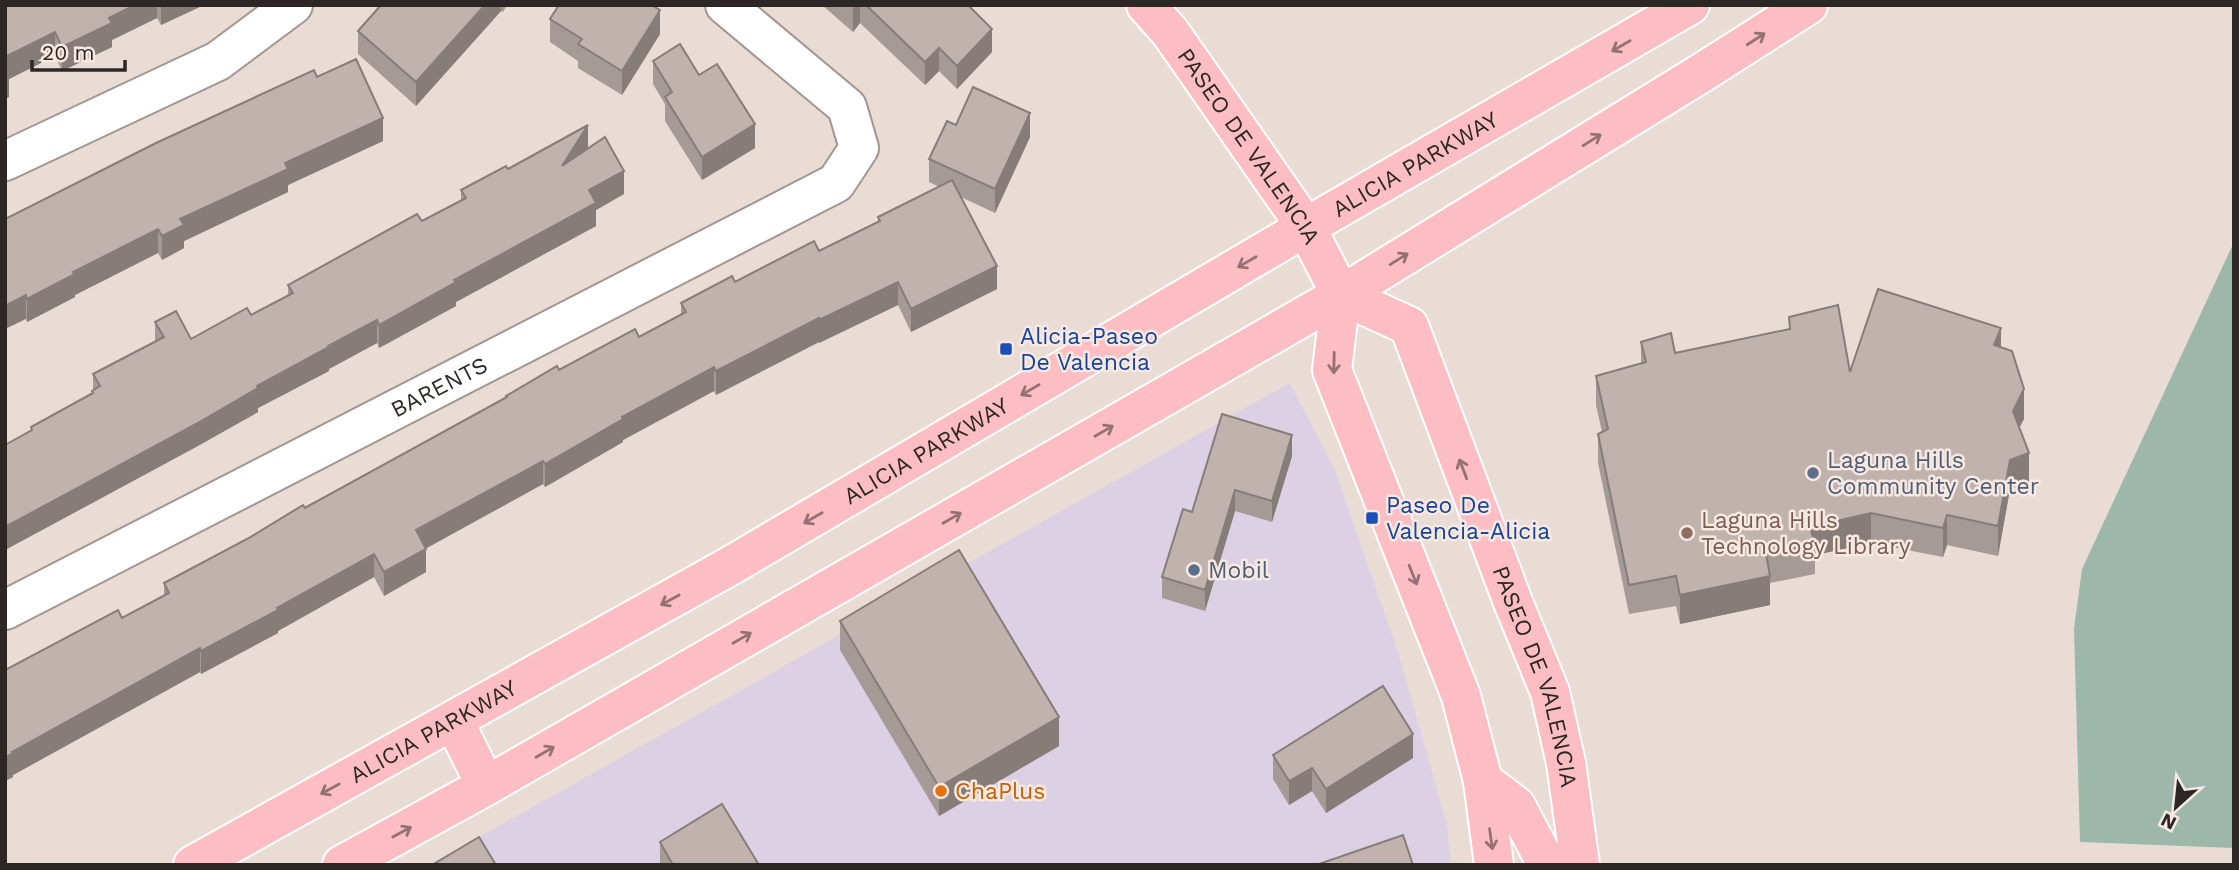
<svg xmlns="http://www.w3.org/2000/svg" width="2239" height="870" font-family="'Work Sans',sans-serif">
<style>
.commercial{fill:#dcd0e4}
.green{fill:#9eb7ab}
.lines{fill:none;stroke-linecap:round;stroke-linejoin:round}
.minor-casing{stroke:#a39690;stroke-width:42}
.major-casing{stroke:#fff;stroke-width:42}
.minor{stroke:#fff;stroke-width:38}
.major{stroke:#fcbec2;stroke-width:38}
.wall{fill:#a59a95}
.shaded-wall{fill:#867d79}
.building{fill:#c0b3ad;stroke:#867d79;stroke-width:2}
.oneway{stroke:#947273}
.transit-dot{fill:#1a4fb4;stroke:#f7e9e2;stroke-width:2.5}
.service-dot{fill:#5c6f8a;stroke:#f7e9e2;stroke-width:2.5}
.education-dot{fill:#8d6e63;stroke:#f7e9e2;stroke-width:2.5}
.food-dot{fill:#e8710a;stroke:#f7e9e2;stroke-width:2.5}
.labels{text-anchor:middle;stroke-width:5;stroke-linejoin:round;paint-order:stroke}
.street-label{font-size:23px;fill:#2c2724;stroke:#f7e9e2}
.transit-label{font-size:23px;fill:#164399;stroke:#f7e9e2;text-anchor:start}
.service-label{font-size:23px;fill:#4e5e75;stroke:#f7e9e2;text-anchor:start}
.education-label{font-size:23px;fill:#785e54;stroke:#f7e9e2;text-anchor:start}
.food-label{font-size:23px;fill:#c56008;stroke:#f7e9e2;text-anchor:start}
</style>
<rect width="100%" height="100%" fill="#e9dcd5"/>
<polygon class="commercial" points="1290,383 1335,471 1398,652 1447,825 1451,865 429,865"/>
<polygon class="green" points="2234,242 2234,848 2080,842 2074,629 2082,569"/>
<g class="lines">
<g class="minor-casing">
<g id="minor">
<polyline points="5,161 218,61 293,5"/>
<path id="s1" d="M5,610L836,183L859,148L847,107L725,5"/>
</g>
</g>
<g class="major-casing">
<g id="major">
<path id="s2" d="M1146,5L1170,32L1306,227L1341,295L1332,370L1461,696L1483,781L1494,865"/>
<path id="s3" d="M1341,295L1409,326L1513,602L1550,692L1566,763L1580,865"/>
<polyline points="454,721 486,786"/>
<polyline points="1483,781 1516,806 1542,855 1544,865"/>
<path id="s4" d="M193,865L730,566L1306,227L1690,5"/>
<polyline points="342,865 486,786 1341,295 1703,72 1808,5"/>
</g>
</g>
<use href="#minor" class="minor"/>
<use href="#major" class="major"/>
</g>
<g class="wall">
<polygon points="5,5 204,5 161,25 157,18 112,40 112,47 62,71 55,56 9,79 9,97"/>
<polygon points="381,5 507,5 503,12 501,11 416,106 358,54 358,31"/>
<polygon points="822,5 968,5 992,52 957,89 939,71 925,85 860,23 853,32"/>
<polygon points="550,19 660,34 622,95 578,68 578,61 550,42"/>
<polygon points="653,61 699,75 755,148 702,180 665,121 665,104 653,84"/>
<polygon points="317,77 383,141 288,185 288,192 184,241 184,248 162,260 158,253 75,295 75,297 27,322 26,319 5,219"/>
<polygon points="956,125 1030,137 995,213 961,197 997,289 911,332 898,305 819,343 819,342 716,395 714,391 623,440 623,442 545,487 543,484 426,548 426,572 384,596 374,577 278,631 278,633 201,674 200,672 13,775 13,777 5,781 122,618 164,595 164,583 506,398 506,396 559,370 639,337 681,314 681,303 819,251 878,222 878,217 939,187 929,182 929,159"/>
<polygon points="587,149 624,194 596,210 596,226 456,302 456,306 379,348 377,343 329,369 329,371 258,408 258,412 196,447 5,550 5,445 31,431 31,427 92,394 92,391 93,390 93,374 155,341 155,322 191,339 251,315 288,296 288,285 422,221 461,200 461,190 508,169"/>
<polygon points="1789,317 1850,372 2001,348 2024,419 2019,427 2029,482 2010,489 1998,556 1947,545 1943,557 1871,543 1815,555 1815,574 1770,583 1770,605 1680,624 1676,606 1629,614 1598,463 1598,434 1602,432 1596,405 1596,376 1641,364 1641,342 1675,353 1789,329"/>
<polygon points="1292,456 1272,522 1235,511 1205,611 1162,598 1162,577 1192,512"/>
<polygon points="840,621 1059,746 939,816 840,650"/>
<polygon points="1273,755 1413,758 1326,813 1312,791 1289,805 1273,779"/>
<polygon points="660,842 759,865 660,865"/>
</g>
<g class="shaded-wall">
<polygon points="135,5 157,5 157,18 112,40 112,47 62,71 62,47 109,18"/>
<polygon points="161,5 204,5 161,25"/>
<polygon points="485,5 501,5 501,11 416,106 416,82"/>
<polygon points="856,5 860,5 860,23 853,32 853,8"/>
<polygon points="660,10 660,34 622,95 622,71"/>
<polygon points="992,29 992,52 957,89 957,66"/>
<polygon points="55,32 55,56 9,79 9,97 5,99 5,57"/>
<polygon points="939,48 939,71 925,85 925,62"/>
<polygon points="1030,113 1030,137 995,213 995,189"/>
<polygon points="383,118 383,141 288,185 288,192 184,241 184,248 162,260 162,236 180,219 285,163"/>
<polygon points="755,124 755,148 702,180 702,157"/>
<polygon points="588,125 588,149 562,166"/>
<polygon points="624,171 624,194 596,210 596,226 456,302 456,306 379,348 379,325 454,280 589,190"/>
<polygon points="158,229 158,253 75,295 75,297 27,322 27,299 73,272"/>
<polygon points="997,266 997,289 911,332 911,309"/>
<polygon points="898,282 898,305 819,343 819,320"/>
<polygon points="26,295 26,319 5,329 5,306"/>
<polygon points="819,318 819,342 716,395 716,371"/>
<polygon points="377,320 377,343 329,369 329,371 258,408 258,412 196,447 5,550 5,527 257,386"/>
<polygon points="2001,328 2001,358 1994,345"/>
<polygon points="714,367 714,391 623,440 623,442 545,487 545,464 622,417"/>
<polygon points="2024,389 2024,419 2013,440 2013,411"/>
<polygon points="1292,435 1292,456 1272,522 1272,501"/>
<polygon points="2029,453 2029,482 2010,489 1998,556 1998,526 2010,460"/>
<polygon points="543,461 543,484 416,554 416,530"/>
<polygon points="1235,490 1235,511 1205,611 1205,590"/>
<polygon points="1871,513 1871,543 1815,555 1815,544 1810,527"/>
<polygon points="1947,515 1947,545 1943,557 1943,528"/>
<polygon points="426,549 426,572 384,596 384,572"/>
<polygon points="374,554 374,577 278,631 278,633 201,674 201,651"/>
<polygon points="1770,576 1770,605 1680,624 1680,595"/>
<polygon points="200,648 200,672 13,775 13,777 5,781 5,758 12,752"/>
<polygon points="1059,717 1059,746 939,816 939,787"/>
<polygon points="1413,734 1413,758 1326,813 1326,789"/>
<polygon points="1312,768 1312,791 1289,805 1289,781"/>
</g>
<g class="building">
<polygon points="5,5 135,5 109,18 112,23 62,47 55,32 5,57"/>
<polygon points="381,5 485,5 416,82 358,31"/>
<polygon points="559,5 651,5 660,10 622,71 578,44 582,39 550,19"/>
<polygon points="866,5 968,5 992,29 957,66 939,48 925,62"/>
<polygon points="680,44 699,75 717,64 755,124 702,157 665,97 672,92 653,61"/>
<polygon points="356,59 383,118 285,163 288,169 180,219 184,225 162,236 158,229 73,272 75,274 27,299 26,295 5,306 5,219 156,143 314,70 317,77"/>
<polygon points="973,87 1030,113 995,189 929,159 947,121 956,125"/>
<polygon points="588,125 562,166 605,137 624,171 589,190 596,203 454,280 456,282 379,325 377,320 328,346 329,347 257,386 258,388 196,424 5,527 5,445 32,430 31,427 93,393 92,391 100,386 93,374 164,337 155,322 176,311 191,339 247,308 251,315 293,293 288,285 417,214 422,221 466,198 461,190 506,166 508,169"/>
<polygon points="952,180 997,266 911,309 898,282 819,320 819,318 716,371 714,367 622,417 623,419 545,464 543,461 416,530 426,549 384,572 374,554 277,608 278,610 201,651 200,648 12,752 13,753 5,758 5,670 118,610 122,618 169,593 164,583 249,538 303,505 305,508 507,397 506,396 557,366 559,370 635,329 639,337 686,312 681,303 732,276 735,282 814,241 819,251 880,221 878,217"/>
<polygon points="1878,289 2001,328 1994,345 2012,351 2024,389 2013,411 2029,453 2010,460 1998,526 1947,515 1943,528 1871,513 1810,527 1815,544 1766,554 1770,576 1680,595 1676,576 1629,585 1598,434 1608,429 1596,376 1646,362 1641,342 1671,333 1675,353 1790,329 1789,317 1838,305 1850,372"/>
<polygon points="1222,414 1292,435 1272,501 1235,490 1205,590 1162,577 1183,509 1192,512"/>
<polygon points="959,550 1059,717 939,787 840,621"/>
<polygon points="1383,686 1413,734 1326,789 1312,768 1289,781 1273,755"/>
<polygon points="722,804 759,865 673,865 660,842"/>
<polygon points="1403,835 1413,865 1319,865 1319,864"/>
<polygon points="479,837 496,865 432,865"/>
</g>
<defs><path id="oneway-shaft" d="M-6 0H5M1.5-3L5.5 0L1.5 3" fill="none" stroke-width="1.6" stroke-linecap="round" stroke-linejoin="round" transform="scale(1.75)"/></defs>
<g class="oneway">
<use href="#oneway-shaft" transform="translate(1756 39) rotate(-33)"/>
<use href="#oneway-shaft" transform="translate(1621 46) rotate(150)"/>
<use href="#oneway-shaft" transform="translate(1592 140) rotate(-32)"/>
<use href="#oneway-shaft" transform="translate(1399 259) rotate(-32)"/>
<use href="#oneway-shaft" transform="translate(1247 262) rotate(150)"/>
<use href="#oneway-shaft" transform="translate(1334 363) rotate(91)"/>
<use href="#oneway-shaft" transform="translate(1030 390) rotate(150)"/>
<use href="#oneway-shaft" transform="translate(1104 431) rotate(-30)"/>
<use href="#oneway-shaft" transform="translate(1463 469) rotate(-111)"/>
<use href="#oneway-shaft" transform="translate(813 518) rotate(150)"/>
<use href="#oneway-shaft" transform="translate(952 518) rotate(-30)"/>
<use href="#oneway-shaft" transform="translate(1413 575) rotate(68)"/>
<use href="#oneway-shaft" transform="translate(670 600) rotate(151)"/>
<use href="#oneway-shaft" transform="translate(742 638) rotate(-30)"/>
<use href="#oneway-shaft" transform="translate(545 752) rotate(-30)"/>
<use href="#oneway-shaft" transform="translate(330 789) rotate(151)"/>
<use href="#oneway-shaft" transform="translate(402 832) rotate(-29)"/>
<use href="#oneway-shaft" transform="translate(1491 839) rotate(82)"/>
</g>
<g class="transit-dot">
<rect x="999" y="342" width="14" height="14" rx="3.5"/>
<rect x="1365" y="511" width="14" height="14" rx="3.5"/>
</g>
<g class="service-dot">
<circle cx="1813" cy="473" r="7"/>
<circle cx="1194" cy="570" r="7"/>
</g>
<circle class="education-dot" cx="1687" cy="533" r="7"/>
<circle class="food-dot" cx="941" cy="791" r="7"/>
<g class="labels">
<g class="street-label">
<text dy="8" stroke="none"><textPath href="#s2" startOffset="175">PASEO DE VALENCIA</textPath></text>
<text dy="8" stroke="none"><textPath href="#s4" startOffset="1409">ALICIA PARKWAY</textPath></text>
<text dy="8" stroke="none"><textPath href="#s1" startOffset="488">BARENTS</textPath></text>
<text dy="8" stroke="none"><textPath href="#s4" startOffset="842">ALICIA PARKWAY</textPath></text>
<text dy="8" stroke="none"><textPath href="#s3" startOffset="448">PASEO DE VALENCIA</textPath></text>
<text dy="8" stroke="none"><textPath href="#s4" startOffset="275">ALICIA PARKWAY</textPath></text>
</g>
<g class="transit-label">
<text x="1020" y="344">Alicia-Paseo<tspan x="1020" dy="26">De Valencia</tspan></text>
<text x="1386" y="513">Paseo De<tspan x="1386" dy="26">Valencia-Alicia</tspan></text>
</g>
<g class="service-label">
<text x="1827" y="468">Laguna Hills<tspan x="1827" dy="26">Community Center</tspan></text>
<text x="1208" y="578">Mobil</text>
</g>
<g class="education-label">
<text x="1701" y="528">Laguna Hills<tspan x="1701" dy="26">Technology Library</tspan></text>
</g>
<g class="food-label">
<text x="955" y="799">ChaPlus</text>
</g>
</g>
<rect width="2239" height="870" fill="none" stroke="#2c2724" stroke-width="14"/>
<g transform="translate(2176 807) rotate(207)" stroke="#f7e9e2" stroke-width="5" paint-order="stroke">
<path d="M0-5L12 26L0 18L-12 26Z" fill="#2c2724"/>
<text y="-10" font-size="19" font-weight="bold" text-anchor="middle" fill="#2c2724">N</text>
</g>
<path d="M32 60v10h93v-10" fill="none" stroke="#2c2724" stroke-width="3.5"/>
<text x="42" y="60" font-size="21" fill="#2c2724" stroke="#f7e9e2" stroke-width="5" paint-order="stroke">20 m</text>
</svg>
